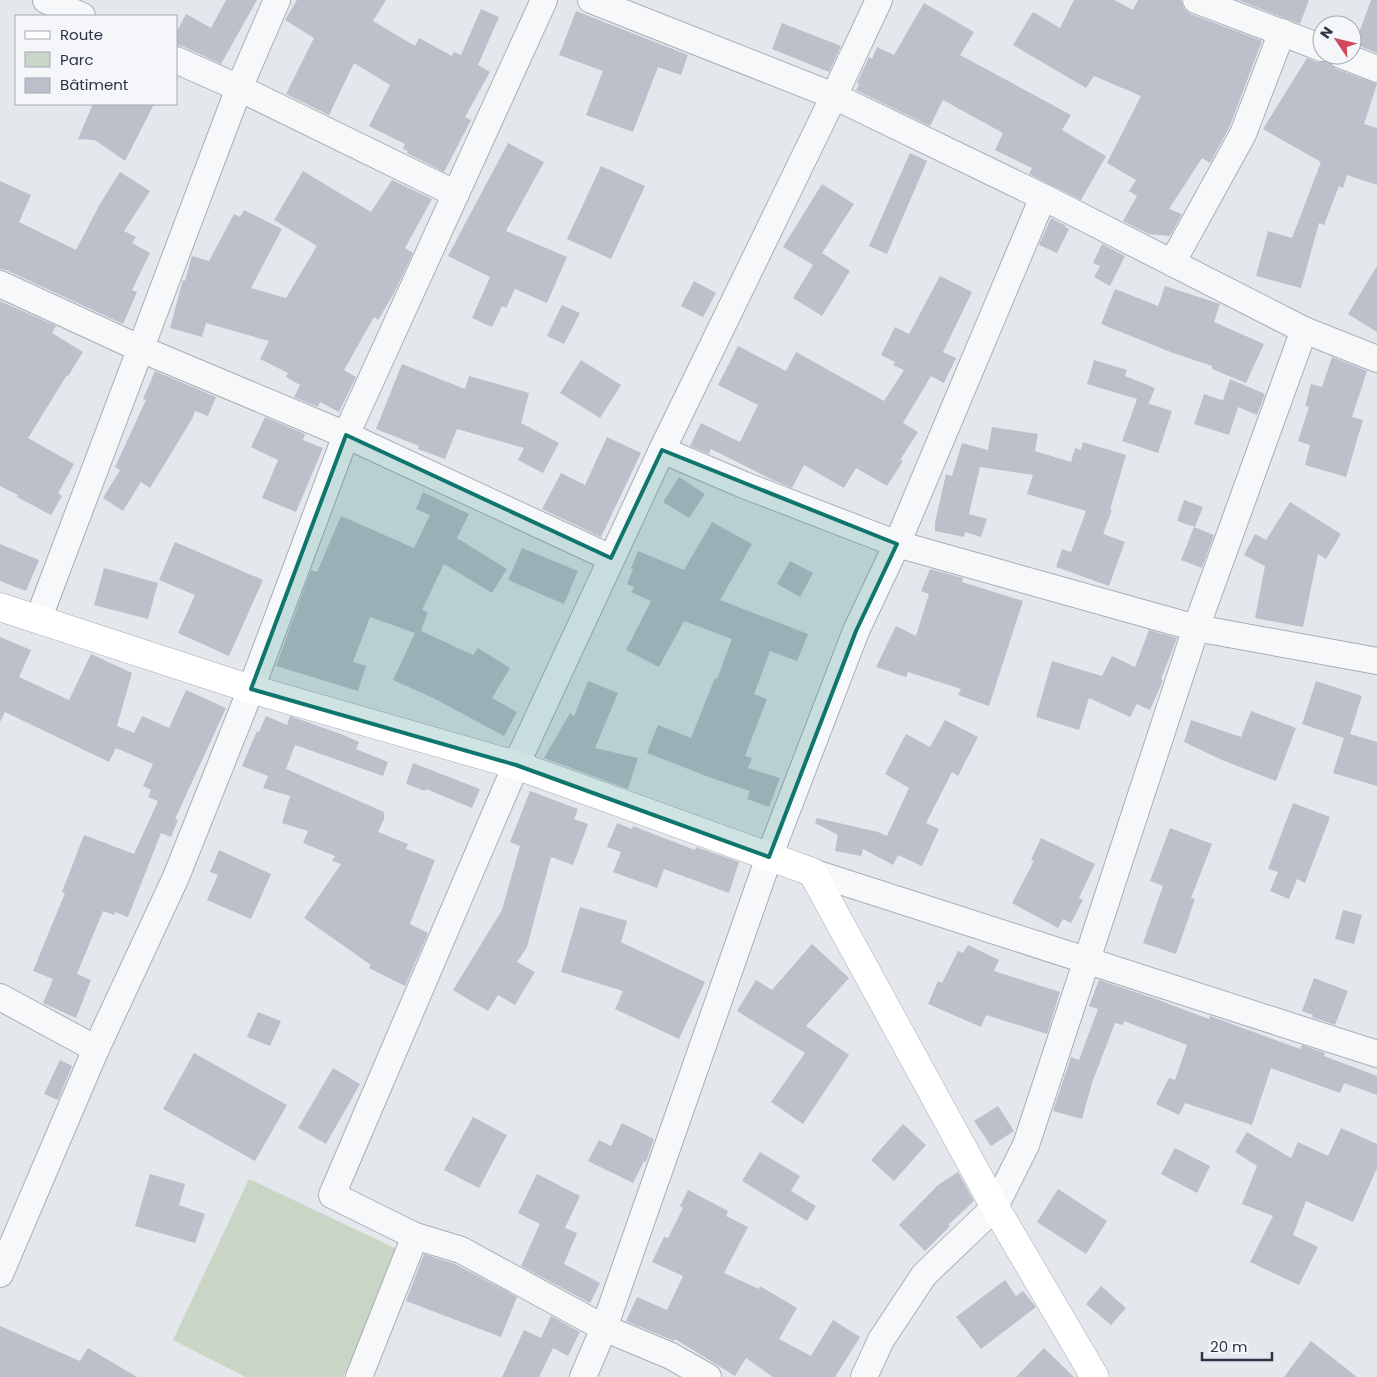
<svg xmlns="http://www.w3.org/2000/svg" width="1377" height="1377" font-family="Poppins,sans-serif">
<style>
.green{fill:#c9d6c5}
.building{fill:#bbc0ca}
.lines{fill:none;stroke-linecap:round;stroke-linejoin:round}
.minor-casing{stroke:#a9aeb7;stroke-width:28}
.major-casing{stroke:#a3abb8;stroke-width:29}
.minor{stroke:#f7f8fa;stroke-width:26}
.major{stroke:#fff;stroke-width:28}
.marked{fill:#0f766e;fill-opacity:0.2;stroke:#0f766e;stroke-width:4;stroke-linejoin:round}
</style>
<rect width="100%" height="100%" fill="#e4e7ec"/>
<polygon class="green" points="249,1179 403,1252 343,1377 246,1377 173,1340"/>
<g class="building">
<polygon points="226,0 257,0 221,64 182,46 176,45 176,33 186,14 211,28"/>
<polygon points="297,0 386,0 373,21 415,46 419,38 452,56 454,52 461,55 481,9 499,17 478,65 490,72 465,117 471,120 444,172 407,153 408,151 403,149 405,144 369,126 390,85 354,63 329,115 286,94 314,38 285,20"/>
<polygon points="1074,0 1114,0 1133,10 1138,0 1181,0 1184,9 1191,14 1262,41 1229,128 1210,163 1202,158 1169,209 1182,214 1170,236 1149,234 1123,221 1137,196 1129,191 1136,180 1107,163 1141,96 1094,76 1086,88 1013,45 1033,12 1060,28"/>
<polygon points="1238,0 1309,0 1300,24"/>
<polygon points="1371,0 1377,0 1377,53 1355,44"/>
<polygon points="924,3 974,32 960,55 1071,115 1062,130 1106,156 1081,200 1029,174 1032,168 995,150 1003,133 943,100 930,126 856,90 859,84 857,83 869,57 872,59 877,47 894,55"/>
<polygon points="576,11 688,55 681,75 658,67 633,132 586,115 603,71 559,55"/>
<polygon points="782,23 841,46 829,72 772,49"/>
<polygon points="1307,58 1317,62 1328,61 1336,69 1377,84 1364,124 1377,128 1377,185 1347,175 1343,188 1339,186 1324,225 1319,223 1301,288 1256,276 1268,231 1292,238 1321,162 1263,129"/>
<polygon points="93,104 154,104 125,161 95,140 78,139"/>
<polygon points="508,143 544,162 506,231 567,257 547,303 515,289 506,308 502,306 492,327 472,318 490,277 448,256"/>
<polygon points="910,153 927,161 887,254 869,246"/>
<polygon points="601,166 645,186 611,259 567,239"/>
<polygon points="303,171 371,212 392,180 432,199 405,248 413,253 393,295 378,320 374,317 344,370 356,377 339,412 320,402 318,407 294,397 300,385 286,377 288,373 260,359 269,341 206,323 202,337 170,328 183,280 185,281 192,256 209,261 234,214 240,217 244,210 282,229 251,288 286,298 317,246 274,220"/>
<polygon points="120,172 150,191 124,231 136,237 132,243 150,253 132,290 137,292 123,324 6,270 0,269 0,181 31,195 19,222 76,250 100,204"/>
<polygon points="822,184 854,204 822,253 850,271 822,316 793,298 813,265 783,247"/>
<polygon points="1051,218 1066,226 1065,227 1069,229 1057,253 1039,245"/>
<polygon points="1102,244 1125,256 1110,286 1094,277 1100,266 1093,263"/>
<polygon points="1377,266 1377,332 1348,314"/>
<polygon points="940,276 972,292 943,352 956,358 944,383 931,376 903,423 918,432 900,460 903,461 887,486 856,468 844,488 804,465 792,488 773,480 711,449 709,454 690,446 701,423 740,442 758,405 718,385 738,346 786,371 796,352 884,401 904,370 893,365 895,362 881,355 895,327 909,334"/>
<polygon points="694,281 716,293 703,317 681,306"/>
<polygon points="1165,286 1220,304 1214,322 1264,344 1246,383 1212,369 1212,366 1173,353 1101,324 1115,289 1158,306"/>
<polygon points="0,301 56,326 52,333 83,352 68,376 67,375 28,438 74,464 58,493 62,496 51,515 17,497 18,495 0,486"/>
<polygon points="562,305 580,313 564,344 547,336"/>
<polygon points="1332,357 1367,371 1352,417 1363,420 1346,477 1305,465 1310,445 1298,441 1309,407 1305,406 1311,384 1322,387"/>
<polygon points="581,360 621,385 600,418 560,393"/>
<polygon points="1094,360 1127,370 1125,376 1155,388 1149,403 1147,403 1172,411 1158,453 1122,441 1137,399 1087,384"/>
<polygon points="402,364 465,389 469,376 529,393 521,423 559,443 543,473 518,460 524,448 457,429 445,459 418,449 419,446 376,429"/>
<polygon points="155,371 216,397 208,416 195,411 192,419 150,488 141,482 123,511 103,498 120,470 115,467 146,400 143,399"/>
<polygon points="1230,379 1265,394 1257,415 1238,407 1229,435 1194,424 1204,394 1225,401 1223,400"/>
<polygon points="265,417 305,434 303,440 323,448 296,512 262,498 278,460 251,447"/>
<polygon points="992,427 1038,434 1035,451 1071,462 1075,448 1081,450 1083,442 1126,455 1110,510 1112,510 1103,534 1125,542 1109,586 1056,567 1062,549 1071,552 1086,511 1027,494 1033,475 980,467 969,514 987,519 981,537 965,532 964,537 935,531 935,523 946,474 952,476 962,443 988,450"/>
<polygon points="607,437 641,453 601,537 542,509 561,473 585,485"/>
<polygon points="679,477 705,494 689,518 663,502"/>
<polygon points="423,492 469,514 457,538 507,569 492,593 444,564 422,610 428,612 421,631 473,655 478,648 510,668 492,698 517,712 504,736 435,699 393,680 415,633 370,617 353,662 366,666 358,691 276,666 311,570 317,572 341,516 414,548 430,515 416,509"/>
<polygon points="1184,500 1203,507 1195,527 1177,521"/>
<polygon points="1290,502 1341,534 1326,559 1318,554 1303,627 1255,618 1265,566 1244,555 1255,534 1266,540"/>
<polygon points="712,522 752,544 720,600 808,634 797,661 770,651 754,694 767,699 745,756 752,758 748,768 780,778 769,807 747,799 750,791 714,779 647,753 658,725 691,738 715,678 717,679 732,639 684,621 659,667 626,650 651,601 631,592 634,587 627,584 633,569 631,568 638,551 684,570"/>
<polygon points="1194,527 1214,535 1202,568 1181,560"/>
<polygon points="175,542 263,580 229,656 178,633 195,595 159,580"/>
<polygon points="0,544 39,560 26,591 0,581"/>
<polygon points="522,548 578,571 564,604 508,580"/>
<polygon points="790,561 813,573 800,597 777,584"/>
<polygon points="104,568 158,583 148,619 94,605"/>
<polygon points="930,569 963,578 962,582 1023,601 989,706 958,695 961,689 908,672 906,677 876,667 896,626 916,636 929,594 921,591"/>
<polygon points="1149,630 1177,638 1161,679 1163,680 1161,685 1150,710 1137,704 1130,717 1089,698 1079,730 1036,717 1052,661 1102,676 1112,656 1135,667"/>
<polygon points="0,637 31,650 19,677 69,700 91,654 132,673 117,726 134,733 142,716 169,728 186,690 226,708 175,819 178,820 171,837 161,833 128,917 115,912 114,915 103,911 77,974 91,980 76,1018 43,1003 53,979 33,971 65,893 62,892 84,835 134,854 158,801 148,797 151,790 143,786 153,764 116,748 109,762 5,712 0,722"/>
<polygon points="588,681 618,693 595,748 638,758 628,789 544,758 570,713 574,716"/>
<polygon points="1316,681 1362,696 1350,734 1377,742 1377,786 1333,773 1344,738 1302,724"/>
<polygon points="1251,711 1296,728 1276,781 1222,760 1184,742 1191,720 1241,737"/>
<polygon points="266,716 287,725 290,716 341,734 359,742 356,749 388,762 383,776 295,745 286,769 384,812 384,819 378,832 408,844 406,849 435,860 410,924 428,933 405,986 369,968 371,965 304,918 341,864 332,861 335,856 303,843 308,831 282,823 290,796 263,788 268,776 242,766 257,731 259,732"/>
<polygon points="945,720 978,737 958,776 952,772 926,823 939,829 922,866 898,855 893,865 863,849 861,856 835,851 838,835 815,823 817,818 878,832 887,836 909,788 885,774 906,734 930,747"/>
<polygon points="413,763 480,789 472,808 426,789 425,791 406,784"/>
<polygon points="530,791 578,809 574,819 588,824 573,865 551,857 527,947 517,962 535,972 515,1005 498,995 488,1011 453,990 502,910 520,846 510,842"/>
<polygon points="1293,803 1330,817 1305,883 1297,879 1289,899 1270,891 1278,872 1268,869"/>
<polygon points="617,823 632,829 633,826 695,850 696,847 739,862 729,893 664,869 657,888 613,872 621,852 607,847"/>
<polygon points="1170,828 1212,844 1191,898 1195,899 1176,954 1143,943 1163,886 1150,881"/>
<polygon points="1041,838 1095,864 1079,898 1083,900 1071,923 1063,919 1058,928 1012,903 1034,861 1031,860"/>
<polygon points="219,850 271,874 251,919 207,900 218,875 210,872"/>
<polygon points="580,907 627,921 621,942 705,982 679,1039 615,1009 623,991 561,972"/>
<polygon points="1343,910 1362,915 1354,944 1335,939"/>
<polygon points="812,944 849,978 806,1026 849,1055 803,1124 771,1102 805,1053 737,1011 756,980 772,990"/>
<polygon points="968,945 999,960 994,971 1060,992 1047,1034 986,1015 981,1027 928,1004 938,981 942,983 958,951 963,953"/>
<polygon points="1314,978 1348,991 1335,1025 1312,1017 1313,1015 1302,1011"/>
<polygon points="1099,980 1153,998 1209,1019 1210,1016 1300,1049 1302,1045 1325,1053 1324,1056 1377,1076 1377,1095 1344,1083 1340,1093 1271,1068 1252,1125 1185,1103 1179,1115 1156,1104 1169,1078 1175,1080 1187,1045 1124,1021 1123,1025 1115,1023 1092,1083 1082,1119 1053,1111 1071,1057 1079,1060 1098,1009 1089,1006"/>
<polygon points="258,1012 281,1021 270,1046 247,1037"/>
<polygon points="194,1053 287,1105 255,1161 163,1109"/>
<polygon points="60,1060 72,1066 58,1100 44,1094"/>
<polygon points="333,1068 360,1084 326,1144 298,1128"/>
<polygon points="998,1106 1014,1131 991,1146 974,1121"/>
<polygon points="473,1117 507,1135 479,1188 444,1170"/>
<polygon points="622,1123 654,1139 646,1162 644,1161 633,1183 588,1161 599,1140 611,1146"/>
<polygon points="903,1124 926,1145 894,1181 871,1160"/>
<polygon points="1341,1128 1377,1144 1377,1168 1353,1222 1306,1201 1293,1235 1318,1247 1299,1285 1250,1262 1273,1216 1242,1204 1257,1166 1235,1152 1247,1132 1291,1158 1298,1142 1328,1156"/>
<polygon points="1175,1148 1210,1166 1197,1193 1161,1174"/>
<polygon points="760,1152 800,1176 791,1191 816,1206 807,1221 742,1181"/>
<polygon points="958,1172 974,1201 948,1225 950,1226 925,1251 899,1225 938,1185"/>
<polygon points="150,1174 185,1184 179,1205 205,1214 195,1243 135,1226"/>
<polygon points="537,1174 580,1196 565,1228 577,1233 564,1264 600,1283 590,1303 521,1266 540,1224 518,1213"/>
<polygon points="1058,1189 1107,1221 1086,1254 1037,1222"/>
<polygon points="688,1190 728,1211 726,1216 748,1227 724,1273 759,1289 760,1286 797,1308 779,1339 811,1356 833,1320 860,1337 835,1377 773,1377 746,1358 735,1376 675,1339 674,1341 626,1321 637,1297 667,1310 683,1276 652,1262 664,1237 668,1238 683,1208 680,1206"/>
<polygon points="424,1254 455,1264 517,1297 501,1337 406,1301"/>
<polygon points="1005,1280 1016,1296 1023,1291 1036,1307 981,1349 956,1317"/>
<polygon points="1101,1286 1126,1308 1111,1325 1086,1304"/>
<polygon points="551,1316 580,1332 568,1356 553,1348 539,1377 502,1377 524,1330 541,1338"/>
<polygon points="0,1326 80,1361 88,1348 137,1377 0,1377"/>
<polygon points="1311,1341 1357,1377 1284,1377"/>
<polygon points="1044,1348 1074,1377 1016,1377"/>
</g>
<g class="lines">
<g class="minor-casing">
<g id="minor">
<polyline points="46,0 82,16"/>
<polyline points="591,0 834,96 1043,197 1304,330 1377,359"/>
<polyline points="1196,0 1322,48"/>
<polyline points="1341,55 1377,69"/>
<polyline points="176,60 239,88 456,194"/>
<polyline points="1172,263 1243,134 1282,32"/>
<polyline points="0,284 141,349 346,435 611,558"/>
<polyline points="662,450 744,485 897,544 1196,628 1377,661"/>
<polyline points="38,620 239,88 277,0"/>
<polyline points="812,872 1377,1054"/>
<polyline points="0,997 96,1049"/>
<polyline points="415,1236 332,1195 516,765 662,450 834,96 879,0"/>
<polyline points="0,1274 96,1049 176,877 251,689 346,435 544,0"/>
<polyline points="359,1377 415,1236 461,1250 604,1328 671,1356 708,1377"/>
<polyline points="583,1377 604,1328 769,857 856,631 897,544 1043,197"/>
<polyline points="864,1377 881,1340 924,1275 995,1207 1026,1145 1196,628 1304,330"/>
</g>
</g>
<g class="major-casing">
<polyline id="major" points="0,607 251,689 516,765 812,872 995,1207 1095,1377"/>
</g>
<use href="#minor" class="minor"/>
<use href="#major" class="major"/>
</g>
<path class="marked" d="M346,435L611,558L662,450L897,544L856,631L769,857L516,765L251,689Z"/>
<rect x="15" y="15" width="162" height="90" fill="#f4f6f9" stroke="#a4a8b1"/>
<rect x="25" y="31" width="25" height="8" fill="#ffffff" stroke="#a4a8b1"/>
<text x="60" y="40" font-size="15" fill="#2b3445">Route</text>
<rect x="25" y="52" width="25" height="15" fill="#c9d6c5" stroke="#a4a8b1"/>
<text x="60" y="65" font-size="15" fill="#2b3445">Parc</text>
<rect x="25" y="78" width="25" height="15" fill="#bbc0ca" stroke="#a4a8b1"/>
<text x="60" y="90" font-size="15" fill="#2b3445">Bâtiment</text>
<g transform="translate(1337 40) rotate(305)"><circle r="24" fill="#f4f6f9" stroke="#a4a8b1"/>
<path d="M0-4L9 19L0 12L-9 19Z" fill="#d1495b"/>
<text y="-8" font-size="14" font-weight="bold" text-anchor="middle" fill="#2b3445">N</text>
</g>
<path d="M1202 1352v8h70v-8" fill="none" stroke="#2b3445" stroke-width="2.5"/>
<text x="1210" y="1352" font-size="15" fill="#2b3445" stroke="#f4f6f9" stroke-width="4" paint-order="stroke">20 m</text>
</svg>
